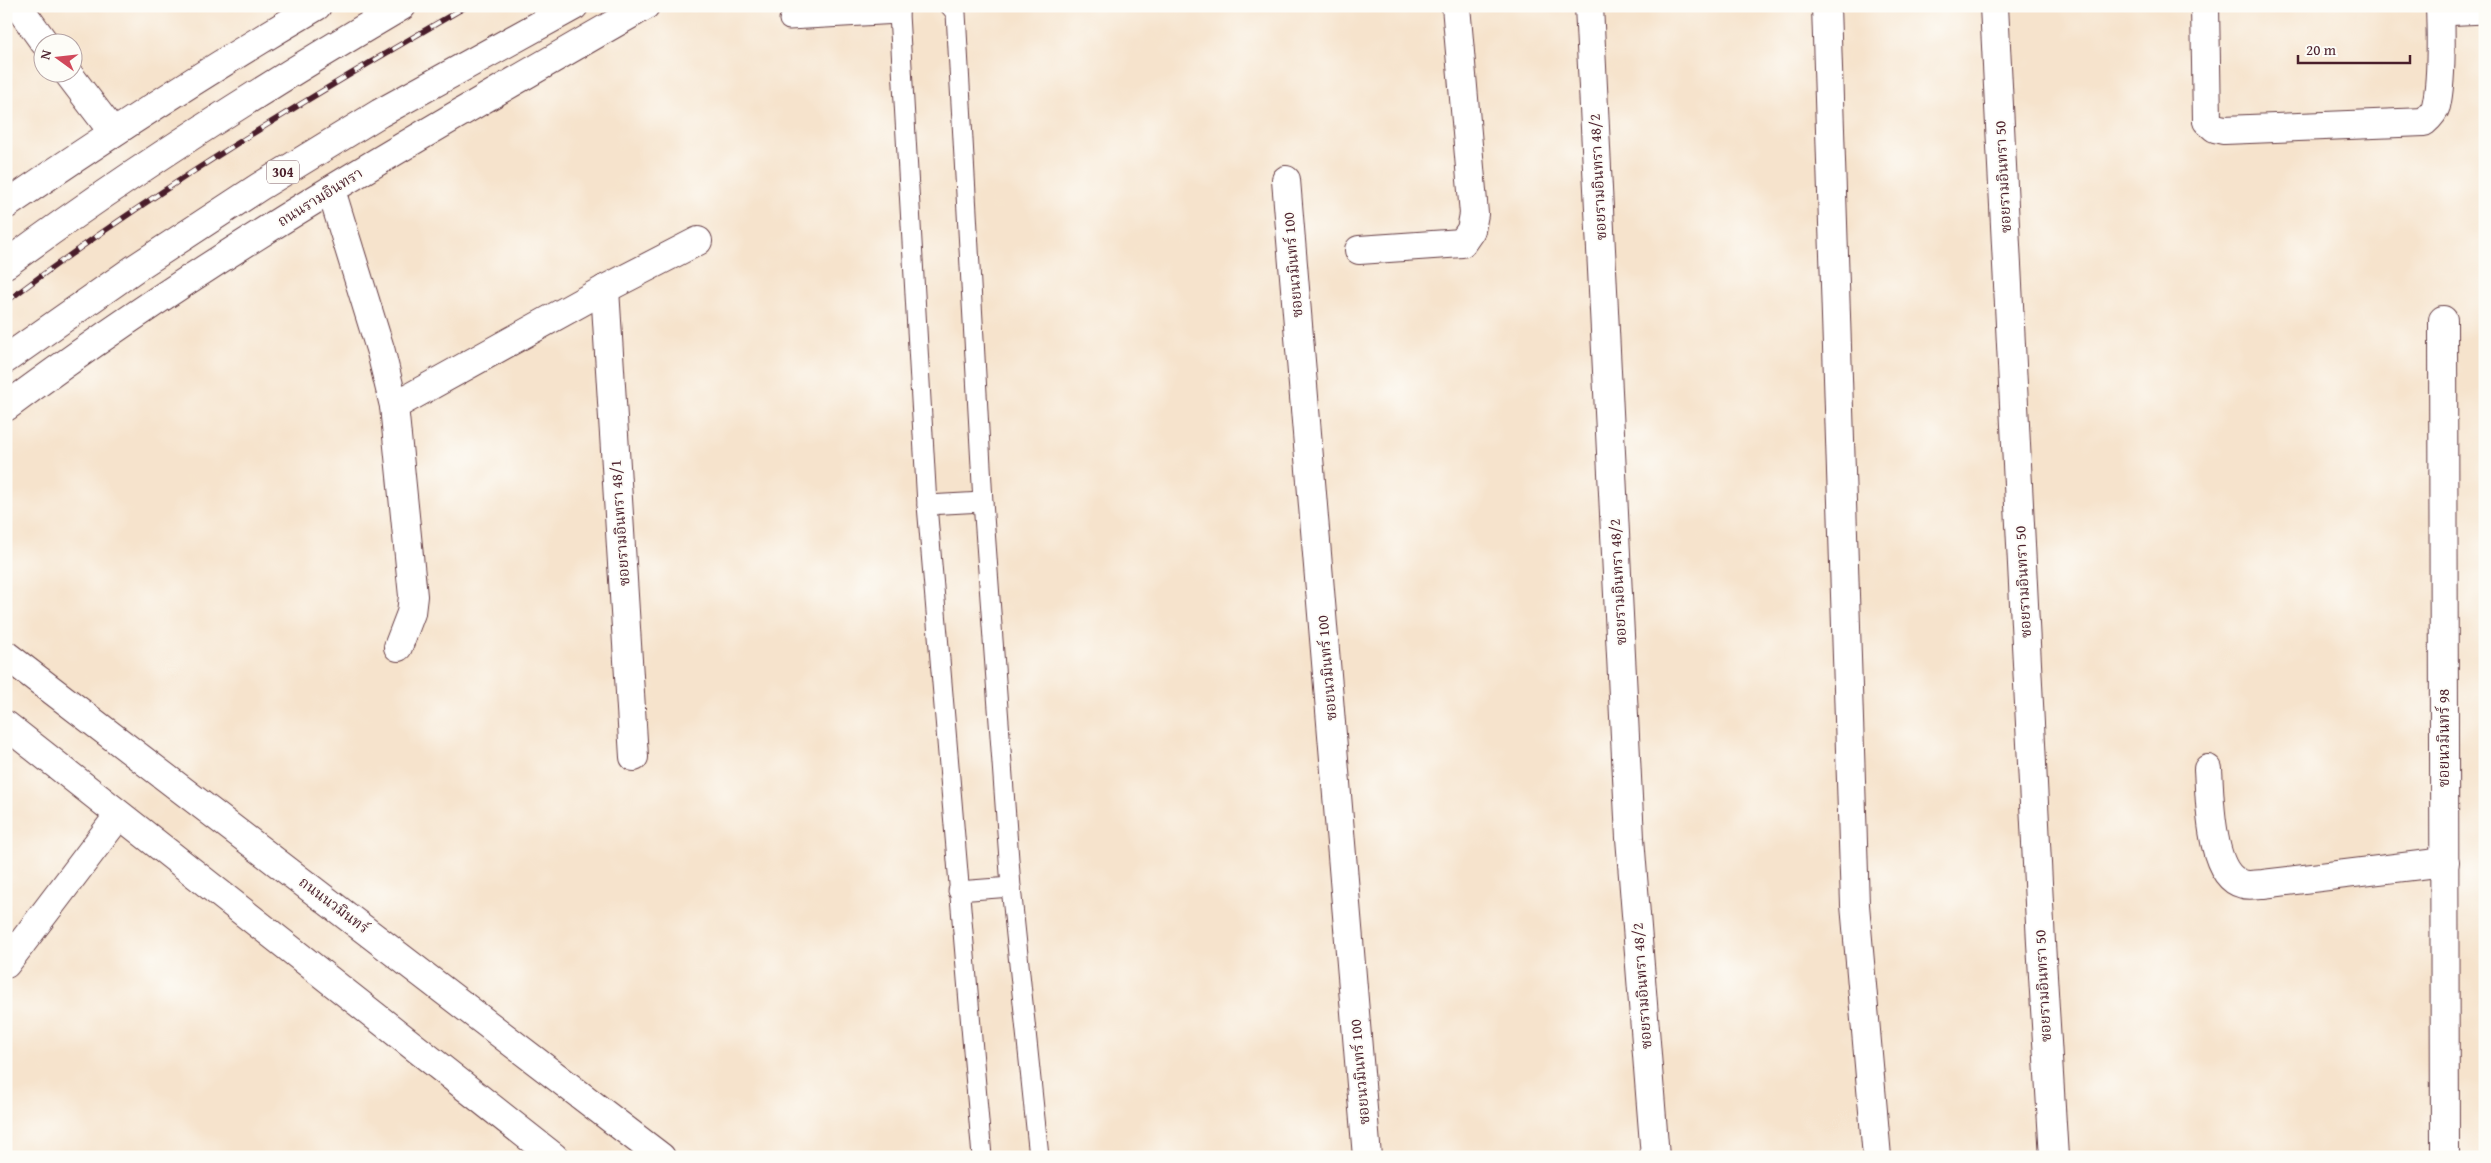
<svg xmlns="http://www.w3.org/2000/svg" width="2491" height="1163" font-family="'Gentium Book Plus','Noto Serif Thai',serif">
<style>
.lines{fill:none;stroke-linecap:round;stroke-linejoin:round}
.service-casing{stroke:#643c43;stroke-width:21}
.minor-casing{stroke:#643c43;stroke-width:30}
.secondary-casing{stroke:#643c43;stroke-width:30}
.primary-casing{stroke:#643c43;stroke-width:30}
.service{stroke:#fff;stroke-width:19}
.minor{stroke:#fff;stroke-width:28}
.secondary{stroke:#fff;stroke-width:28}
.primary{stroke:#fff;stroke-width:28}
.rail-casing{stroke:#4a1f2b;stroke-width:5.5}
.rail{stroke:#fdfcf7;stroke-width:4;stroke-dasharray:11;stroke-linecap:butt}
.labels{text-anchor:middle;stroke-width:4;stroke-linejoin:round;paint-order:stroke}
.shield{fill:#fdfcf7;stroke:#806168;stroke-width:1}
.shield-label{font-size:14px;font-weight:bold;fill:#4a1f2b}
.street-label{font-size:15px;fill:#4a1f2b;stroke:#fdfcf7}
</style>
<rect width="100%" height="100%" fill="#fdfcf7"/>
<filter id="ink" filterUnits="userSpaceOnUse"><feTurbulence type="fractalNoise" baseFrequency=".02" numOctaves="2"/><feDisplacementMap in="SourceGraphic" scale="10" xChannelSelector="R" yChannelSelector="G"/><feConvolveMatrix kernelMatrix="1 2 1 2 8 2 1 2 1" color-interpolation-filters="sRGB"/></filter>
<filter id="wash" filterUnits="userSpaceOnUse"><feTurbulence type="fractalNoise" baseFrequency=".0096" numOctaves="4" result="noise"/><feDisplacementMap in="SourceGraphic" scale="20" xChannelSelector="R" yChannelSelector="G"/><feGaussianBlur stdDeviation="1.12" result="paint"/><feColorMatrix in="noise" values="0 0 0 0 0 0 0 0 0 0 0 0 0 0 0 0 0 1.4 0 .05"/><feComposite in="paint" operator="in"/></filter>
<g filter="url(#wash)">
<rect width="100%" height="100%" fill="#f6e3cc"/>
</g>
<g filter="url(#ink)">
<g class="lines">
<g class="service-casing">
<g id="service">
<polyline points="900,6 899,14 927,505 982,1157"/>
<polyline points="950,6 956,13 983,502 1011,887 1039,1157"/>
<polyline points="2441,16 2485,14"/>
<polyline points="789,20 899,14"/>
<polyline points="927,505 983,502"/>
<polyline points="958,891 1011,887"/>
</g>
</g>
<g class="minor-casing">
<g id="minor">
<polyline points="18,6 44,42"/>
<polyline points="1589,6 1630,838 1655,1157"/>
<polyline points="1826,6 1855,905 1877,1157"/>
<polyline points="1994,6 2041,943 2054,1157"/>
<path d="M2205,6L2207,121L2215,128L2224,130L2424,122C2430,117 2434,113 2436,106C2442,80 2441,34 2440,6"/>
<polyline points="67,72 112,131"/>
<polyline points="1286,180 1367,1157"/>
<polyline points="331,190 381,352 394,406 413,596 411,613 398,647"/>
<polyline points="1359,250 1462,243 1471,230 1474,214 1456,6"/>
<polyline points="605,289 634,757"/>
<polyline points="2443,320 2445,1157"/>
<polyline points="394,406 605,289 698,241"/>
<path d="M2208,769C2210,797 2209,876 2243,884C2249,886 2257,884 2263,884L2445,862"/>
<polyline points="6,964 119,815"/>
</g>
</g>
<g class="secondary-casing">
<g id="secondary">
<polyline points="6,655 661,1157"/>
<polyline points="6,725 554,1157"/>
</g>
</g>
<g class="primary-casing">
<g id="primary">
<path d="M6,205C108,135 210,69 317,6"/>
<path d="M6,264C133,170 266,86 402,6"/>
<polyline points="6,359 137,267 259,187 380,113 574,6"/>
<path d="M6,407C208,256 427,131 645,6"/>
</g>
</g>
<use href="#service" class="service"/>
<use href="#minor" class="minor"/>
<use href="#secondary" class="secondary"/>
<use href="#primary" class="primary"/>
<g class="rail-casing">
<path id="rail" d="M6,302C151,192 309,97 467,6"/>
</g>
<use href="#rail" class="rail"/>
</g>
</g>
<g class="labels">
<rect class="shield" x="267" y="160.5" width="32" height="23" rx="4"/>
<g class="shield-label">
<text x="283" y="177">304</text>
</g>
<g class="street-label">
<text transform="translate(1598 177) rotate(-93)" y="5">ซอยรามอินทรา 48/2</text>
<text transform="translate(2003 177) rotate(-93)" y="5">ซอยรามอินทรา 50</text>
<text transform="translate(320 197) rotate(-32)" y="5">ถนนรามอินทรา</text>
<text transform="translate(1293 265) rotate(-95)" y="5">ซอยนวมินทร์ 100</text>
<text transform="translate(620 523) rotate(-94)" y="5">ซอยรามอินทรา 48/1</text>
<text transform="translate(1618 582) rotate(-93)" y="5">ซอยรามอินทรา 48/2</text>
<text transform="translate(2023 582) rotate(-93)" y="5">ซอยรามอินทรา 50</text>
<text transform="translate(1327 668) rotate(-95)" y="5">ซอยนวมินทร์ 100</text>
<text transform="translate(2444 738) rotate(-90)" y="5">ซอยนวมินทร์ 98</text>
<text transform="translate(334 905) rotate(37)" y="5">ถนนนวมินทร์</text>
<text transform="translate(1642 986) rotate(-94)" y="5">ซอยรามอินทรา 48/2</text>
<text transform="translate(2043 986) rotate(-93)" y="5">ซอยรามอินทรา 50</text>
<text transform="translate(1360 1072) rotate(-95)" y="5">ซอยนวมินทร์ 100</text>
</g>
</g>
<rect width="2491" height="1163" fill="none" stroke="#fdfcf7" stroke-width="25"/>
<g transform="translate(58 58) rotate(285)"><circle r="24" fill="#fdfcf7" stroke="#b5a4a5"/>
<path d="M0-4L9 19L0 12L-9 19Z" fill="#d1495b"/>
<text y="-8" font-size="14" font-weight="bold" text-anchor="middle" fill="#4a1f2b">N</text>
</g>
<path d="M2298 55v8h112v-8" fill="none" stroke="#4a1f2b" stroke-width="2.5"/>
<text x="2306" y="55" font-size="15" fill="#4a1f2b" stroke="#fdfcf7" stroke-width="4" paint-order="stroke">20 m</text>
</svg>
